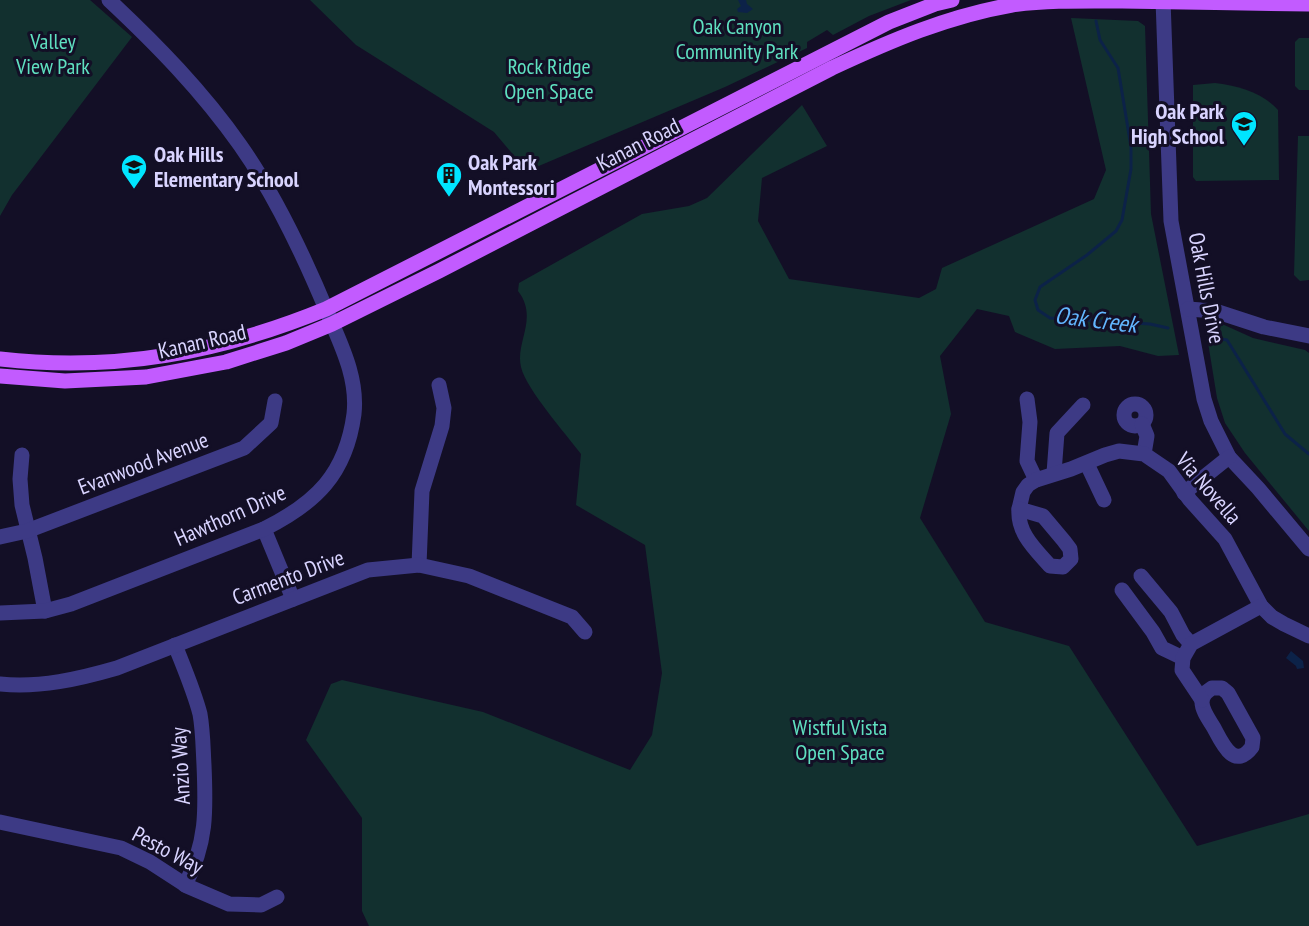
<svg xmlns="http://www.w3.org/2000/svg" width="1309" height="926" font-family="'PT Sans Narrow',sans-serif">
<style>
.green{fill:#12302f}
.water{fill:#0c2248}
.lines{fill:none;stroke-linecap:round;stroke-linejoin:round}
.stream{stroke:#0c2248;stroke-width:3}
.minor{stroke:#3d3a85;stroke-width:15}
.major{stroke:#c25bff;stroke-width:15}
.labels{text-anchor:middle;stroke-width:6;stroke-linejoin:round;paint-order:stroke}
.park-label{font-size:22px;fill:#5fe0c0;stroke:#130f26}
.poi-label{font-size:22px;font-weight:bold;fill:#d9d4ff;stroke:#130f26;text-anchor:start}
.street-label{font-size:22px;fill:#d9d4ff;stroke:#130f26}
.water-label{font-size:24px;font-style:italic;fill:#62b6ff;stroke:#130f26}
</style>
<rect width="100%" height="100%" fill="#130f26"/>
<g class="green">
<polygon points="0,0 90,0 132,37 12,195 0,216"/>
<polygon points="310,0 911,0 869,16 833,35 827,30 807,42 807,48 725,87 527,171 494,132 356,45"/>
<path d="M1071,18L1138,21L1145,26L1151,214L1179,355L1158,356L1120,346L1055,349L1015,332L1009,316L977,309L940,356L951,414L920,518L985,622L1069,646L1197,846L1309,814V926H369L362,911V818L306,740L331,684L342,680L483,712L630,770L652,735L662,673L645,545L576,505L581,454C566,434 526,389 521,367C515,342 539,318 518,291L519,283L642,214L689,206L707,198L802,105L827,146L762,178L758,221L789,279L919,298L936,289L942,268L1094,199L1106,170Z"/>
<polygon points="1299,38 1309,38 1309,90 1299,90 1295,86 1295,42"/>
<path d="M1215,83C1238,86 1262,92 1278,110L1279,180L1196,181L1193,177V85Z"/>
<polygon points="1298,136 1309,136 1309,280 1300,281 1294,275"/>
<polygon points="1211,322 1222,324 1253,338 1305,350 1309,353 1309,531 1245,453 1225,423 1217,398 1206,330 1207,324"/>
</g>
<g class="water">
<polygon points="738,0 746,0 747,4 753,9 747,13 738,12 737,9 741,6"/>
<polygon points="1291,651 1303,661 1304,668 1297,669 1296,666 1286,658"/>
</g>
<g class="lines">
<g class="stream">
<polyline points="1096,21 1100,40 1118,68 1131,147 1131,169 1122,220 1116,231 1087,255 1040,287 1035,300 1038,310 1050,318 1150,324 1168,328"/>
<polyline points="1210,337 1227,340 1285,434 1309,454"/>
</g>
<g class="minor">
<polyline points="1163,0 1171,221 1204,399 1211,421 1229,457 1258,488 1309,549"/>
<polyline points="1188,309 1215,311 1264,327 1309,336"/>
<polyline points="1027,399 1030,422 1027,461 1036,480"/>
<circle cx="1135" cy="415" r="11"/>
<polyline points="1142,424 1147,436 1144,454"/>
<polyline points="22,455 20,479 22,505 35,558 45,611"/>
<polyline points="1087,464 1104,500"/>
<polyline points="1054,473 1057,433 1083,405"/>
<polyline points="1184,493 1229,457"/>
<polyline points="1019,509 1023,492 1028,485 1036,480 1071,469 1105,455 1119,451 1144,454 1169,471 1190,500 1225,539 1261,606 1272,617 1284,624 1309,636"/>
<path d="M1019,509L1043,516L1064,541L1070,549L1071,559L1063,567L1050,566C1035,549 1017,533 1019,509Z"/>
<polyline points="264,529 293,599"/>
<polyline points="0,537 27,531 244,448 271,423 275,401"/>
<polyline points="419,565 422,491 442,426 444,408 439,385"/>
<polyline points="1141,576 1171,612 1183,635 1191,644"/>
<polyline points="1122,590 1153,632 1162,648 1183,658"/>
<path d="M0,613L45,611L71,604L264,529C316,503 346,474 354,414C358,378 341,345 328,314C304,256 276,196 240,145C202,91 157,45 109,0"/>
<path d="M175,645C184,668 194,691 200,714C203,731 203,748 204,765C206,811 207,843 185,885"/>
<path d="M0,684C40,688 79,679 117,668L368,570L419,565L469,576L572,617L585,632"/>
<path d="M1212,688H1222L1228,693L1253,738L1252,747C1234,771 1222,743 1214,728C1210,721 1202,711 1202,702C1202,695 1207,691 1212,688Z"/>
<polyline points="1202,700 1182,670 1183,658 1191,644 1261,606"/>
<polyline points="0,822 121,848 150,862 187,886 229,904 261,905 277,897"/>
</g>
<g class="major">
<path d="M0,359C116,372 218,353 326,309L889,22L935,4L952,0"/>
<path d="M0,376L65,381L146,377L226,362L286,343L332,324L439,271L832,68C890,41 948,16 1012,5C1048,0 1085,1 1122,1C1184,2 1247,3 1309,4"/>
</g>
</g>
<defs>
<g id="school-pin" transform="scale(1.35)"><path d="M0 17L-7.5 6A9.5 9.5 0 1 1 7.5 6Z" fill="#00e5ff" stroke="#130f26"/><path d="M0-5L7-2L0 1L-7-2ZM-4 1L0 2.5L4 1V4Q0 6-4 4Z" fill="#111"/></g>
<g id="building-pin" transform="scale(1.35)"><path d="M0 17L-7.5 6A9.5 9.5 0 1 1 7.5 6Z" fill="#00e5ff" stroke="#130f26"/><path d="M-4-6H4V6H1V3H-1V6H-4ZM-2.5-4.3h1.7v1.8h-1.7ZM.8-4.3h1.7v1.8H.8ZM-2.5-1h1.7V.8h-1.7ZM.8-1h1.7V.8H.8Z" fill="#111"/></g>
</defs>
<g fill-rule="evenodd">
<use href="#school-pin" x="1244" y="124"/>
<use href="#school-pin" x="134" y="167"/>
<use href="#building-pin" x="449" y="175"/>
</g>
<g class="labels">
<g class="park-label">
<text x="737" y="34">Oak Canyon<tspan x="737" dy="25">Community Park</tspan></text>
<text x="53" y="49">Valley<tspan x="53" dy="25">View Park</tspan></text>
<text x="549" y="74">Rock Ridge<tspan x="549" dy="25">Open Space</tspan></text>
<text x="840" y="735">Wistful Vista<tspan x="840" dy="25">Open Space</tspan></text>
</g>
<g class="poi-label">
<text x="1224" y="119" text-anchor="end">Oak Park<tspan x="1224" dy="25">High School</tspan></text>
<text x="154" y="162">Oak Hills<tspan x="154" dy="25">Elementary School</tspan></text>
<text x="468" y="170">Oak Park<tspan x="468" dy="25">Montessori</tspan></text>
</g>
<g class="street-label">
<text transform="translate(638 144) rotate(-27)" y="8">Kanan Road</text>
<text transform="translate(1207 288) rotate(79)" y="8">Oak Hills Drive</text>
<text transform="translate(202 341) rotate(-13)" y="8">Kanan Road</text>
<text transform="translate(143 463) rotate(-21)" y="8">Evanwood Avenue</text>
<text transform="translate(1209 488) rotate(49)" y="8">Via Novella</text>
<text transform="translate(230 515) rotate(-24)" y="8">Hawthorn Drive</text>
<text transform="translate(288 577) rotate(-21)" y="8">Carmento Drive</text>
<text transform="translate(180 766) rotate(-93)" y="8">Anzio Way</text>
<text transform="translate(168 850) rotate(28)" y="8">Pesto Way</text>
</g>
<g class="water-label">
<text transform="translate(1096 320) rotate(7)" y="8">Oak Creek</text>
</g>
</g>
</svg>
